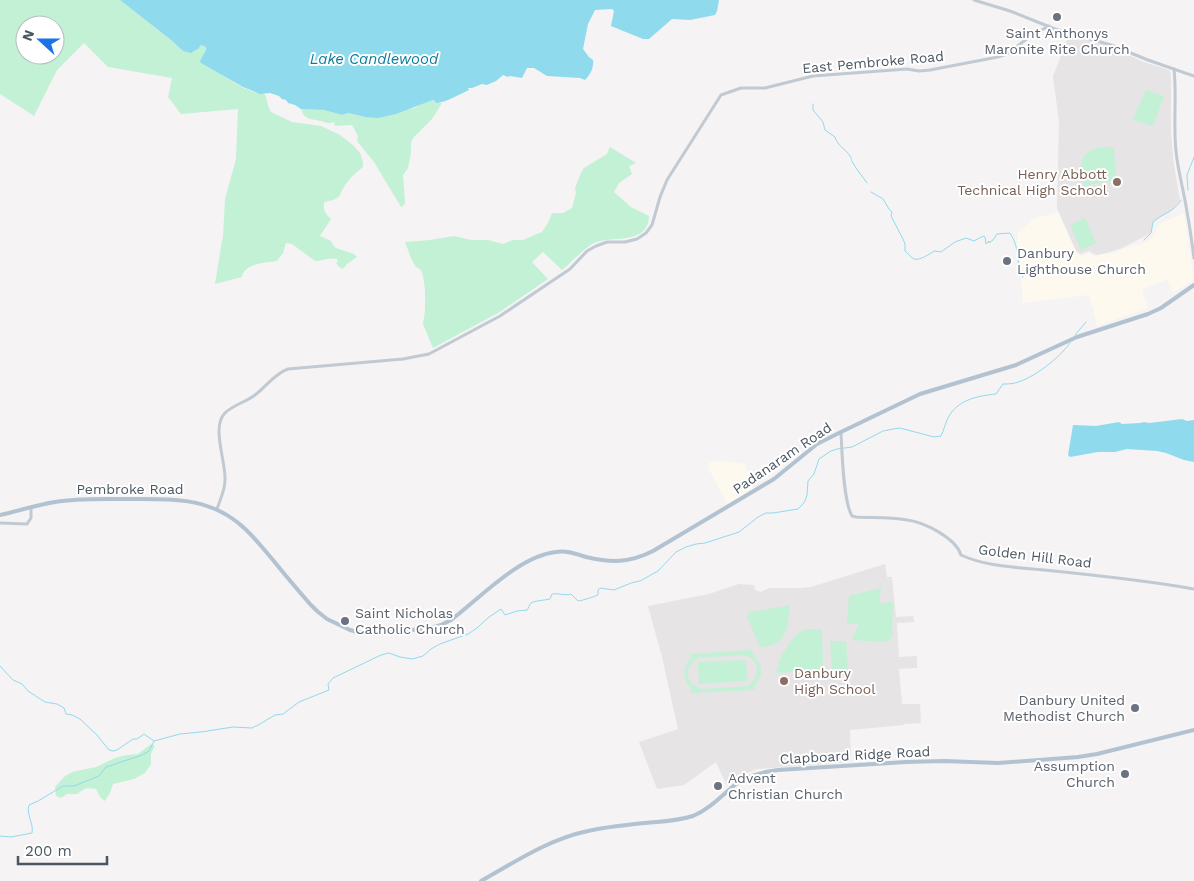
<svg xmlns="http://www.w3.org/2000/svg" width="1194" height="881" font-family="'Work Sans',sans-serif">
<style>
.commercial{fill:#fdf9ef}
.education{fill:#e6e4e5}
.green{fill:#c3f1d5;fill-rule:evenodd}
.water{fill:#90daee}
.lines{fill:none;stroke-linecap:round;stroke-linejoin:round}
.stream{stroke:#90daee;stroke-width:1}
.minor{stroke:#c1cad2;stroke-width:3}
.major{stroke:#b3c2d1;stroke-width:4}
.worship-dot{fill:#6b7280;stroke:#fff;stroke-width:2}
.education-dot{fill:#8d6e63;stroke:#fff;stroke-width:2}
.labels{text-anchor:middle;stroke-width:4;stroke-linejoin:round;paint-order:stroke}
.worship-label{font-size:14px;fill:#5b616d;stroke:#fff;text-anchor:start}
.street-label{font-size:14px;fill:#4a5661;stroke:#fff}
.education-label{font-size:14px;fill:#785e54;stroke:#fff;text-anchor:end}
.water-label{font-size:15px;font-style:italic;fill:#0c7c9b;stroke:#fff}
</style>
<rect width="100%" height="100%" fill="#f5f3f3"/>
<g class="commercial">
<polygon points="1058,212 1076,251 1081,256 1089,253 1093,256 1113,253 1127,247 1142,244 1148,241 1154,236 1156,229 1160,224 1184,213 1194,280 1173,293 1168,279 1142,289 1148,308 1097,326 1089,295 1023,303 1017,238 1018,233 1033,219"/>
<polygon points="716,461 732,462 745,464 753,489 728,505 709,470 708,467 709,463"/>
</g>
<g class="education">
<polygon points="1069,35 1106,45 1144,62 1169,70 1171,74 1171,134 1174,165 1180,200 1174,208 1153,222 1151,233 1120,249 1102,254 1096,255 1089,251 1080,254 1076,251 1057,208 1059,122 1053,76"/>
<polygon points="885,564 887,577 892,577 896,617 913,616 914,622 897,623 899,657 917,656 917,668 899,669 902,704 920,704 921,723 904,724 904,725 850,730 851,762 757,769 745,774 727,786 716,762 684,785 657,789 639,742 678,729 662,657 648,606 709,594 739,584 754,585 755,590 760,592 770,588 801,588 811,587"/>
</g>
<g class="green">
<path d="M0,0H120L171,40L183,51L194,52L201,45L206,47V50L201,63C218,70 246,95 264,93C268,100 267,106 271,112L292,122L321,126L340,135L353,145L360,153L363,162V167C351,177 345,182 339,197L333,200L324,202C323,210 325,214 331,219L320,236L331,241L333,245L336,248L354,254L357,257L347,264L343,269L339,267L336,263L338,261L337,259C328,257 322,261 315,261L292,244L286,243L283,253L277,261C265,263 244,263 242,277L215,284L222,241L223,236L225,199L236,159L238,109L181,114L168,97L172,78L108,67L84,43L57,70L34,116L0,94ZM25,25H55V55H25Z"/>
<polygon points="1146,90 1164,96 1153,126 1132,120"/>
<path d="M434,100L437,103H442L432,119L414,137L411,142V153L408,168L403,175L405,203L403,206L401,207L374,162L357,141L358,136L352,125L335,126L334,122C328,124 327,123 321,121C312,119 304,120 301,109L324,110L342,115L348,113L365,117L414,108L425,102Z"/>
<path d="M610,147L636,163L629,166L632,174L619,183L614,192L631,207L649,216C648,247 610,234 592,244C581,251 572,262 562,270L543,252L532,262L548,279L498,313L433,348L423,324L425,311V290L423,275L421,270L416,267L411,258L405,242L430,240L454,236L471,240H488L503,244L513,240H523L542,232L548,223L552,213H563L572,208L576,193L575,188L581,173L584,168L607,154Z"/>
<path d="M1114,147L1116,177L1112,181L1084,186C1078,171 1079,151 1098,148C1103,147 1109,147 1114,147Z"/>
<polygon points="1085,218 1096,243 1081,250 1070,225"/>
<polygon points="881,588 879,604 893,602 892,637 887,642 852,640 859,623 847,624 849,596"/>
<path d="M790,605C788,627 786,647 760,647L747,617L750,612Z"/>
<polygon points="805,629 822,629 823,665 819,670 776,673 781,656 794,637"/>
<polygon points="830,641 846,641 848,670 832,671"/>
<path d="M752,650C753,659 763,662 761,674C760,680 754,684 754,690L691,693V690L692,689C682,680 682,668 691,658L690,654ZM743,655C760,659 762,677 747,686L702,689C685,684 683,667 698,658Z"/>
<polygon points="746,660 747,681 699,684 698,662"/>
<polygon points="151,744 155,746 151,753 151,764 145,773 134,779 113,784 110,793 105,801 100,797 96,789 86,788 77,794 67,794 61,798 56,796 55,787 64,777 72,772 96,767 115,758 126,755 138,754"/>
</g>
<g class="water">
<path d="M120,0H719L717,11L715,15L690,20L672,19L649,39H643L611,26L614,11L612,9L595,10L588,24L583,49L589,57L593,60C594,68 590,75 585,80L580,78L547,76L534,68H527L522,78L510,76L508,77L503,75L496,81L487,85L482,84L472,88H468L469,90C460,94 445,103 436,103L434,100L430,101L396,114L378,118L365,117L348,113L342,115L324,110L301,109L295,105L288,103L286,100L282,99L279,96L270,93L260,94L243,87L201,63L200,61L206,50V47L201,45L198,49L191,53L183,51L171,40Z"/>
<polygon points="1182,419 1187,421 1194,420 1194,462 1184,460 1166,453 1157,451 1127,449 1115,452 1098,452 1070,457 1068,455 1073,425 1096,426 1119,422 1122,424 1140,423 1144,422 1149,423"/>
</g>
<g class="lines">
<g class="stream">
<path d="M813,104V110L823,122L825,130L835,137C838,147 845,148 850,156C853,160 850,158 853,163C856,169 863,177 867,183"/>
<polyline points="1188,190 1187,175 1194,157"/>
<path d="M871,192L883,199L889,209L892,212L891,216L903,239L905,244V251C907,253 912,258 914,259C919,261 930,254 934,251L941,252L955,242L966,238L974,241L983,236L985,237L986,244L989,241V243L993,240L997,234L1010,233C1016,242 1019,255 1018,266"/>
<path d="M1144,240L1151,233L1153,222C1164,212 1172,214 1181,200"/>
<polyline points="1019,271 1023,277"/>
<polyline points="1075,335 1086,322"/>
<polyline points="0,666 13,680 22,684 28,691 45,702 57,704 64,708 66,714 72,715 80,719 97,735 109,750 113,751 117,750 133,739 137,739 144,734 154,741"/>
<path d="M0,836L11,837L32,833C34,823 26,815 29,805L38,801L63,786H74L99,776L106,767L142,755L149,751L154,741L180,734L201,732L233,727L252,728L260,724L275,715L283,714L299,702L329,690L328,684L333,678L381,655L389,653L400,657L412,659L423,656L431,649L440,644L468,634L477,628L489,617L501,609L505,615L517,611L527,610C529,608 529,605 531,603C533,601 546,600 550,599L552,594C559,593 564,596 571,594L578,601C581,601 596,596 598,595V590L600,588L614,590L631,583L640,581L658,571L676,552L686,547L696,544L705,543L739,532L758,517L766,513H773L798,509L802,505L805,501L807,495L808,481L814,474L819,459L831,451L837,449L852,447L883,431L893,429L900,428L934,437L941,436C944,430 945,424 948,418C957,400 977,396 996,394L1003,384C1006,384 1011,384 1015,383C1034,378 1058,359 1070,343"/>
</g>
<g class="minor">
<polyline points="974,0 1010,11 1055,29 1111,45 1148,60 1194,76"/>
<path d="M1174,69C1177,96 1173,124 1176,151C1178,172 1184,191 1187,212C1190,227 1192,243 1194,258"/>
<path d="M841,432C842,451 843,501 852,516L856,517C872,518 890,517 907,520C924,522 956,538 961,555C987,567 1016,567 1044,570C1094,575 1144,580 1194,589"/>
<path d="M217,509C220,500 225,490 225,480C226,461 211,427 225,413C233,405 246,402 255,395C266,387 274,374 288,369L403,359L429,354L500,316L570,269L587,251L596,246L607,242H625L637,239L646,233L652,225L660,197L667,180L721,95L741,88H765L813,76L907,69L919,71L930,70L998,57L1007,54L1032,35L1049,26"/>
<polyline points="0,523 27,524 31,518 31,507"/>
</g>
<g class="major">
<path d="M0,515C19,511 36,505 55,502C78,498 101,499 124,499C162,499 201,496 233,519C249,530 261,546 273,560C285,575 297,589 310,604L317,611L327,619L350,630L362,633L375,634L431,628L441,625L451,620C480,598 519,556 556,552C566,550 577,554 586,557C612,563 629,563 653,551L774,479L817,444L841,432L920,394L1016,365L1077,337L1148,314L1161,308L1194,285"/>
<path d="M481,881C515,862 549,839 588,831C610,826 633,824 656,822C668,821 681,820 693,816C710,809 722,795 736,784C748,775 763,772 778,770L906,762L944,761L998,763L1078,757L1097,754L1194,730"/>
</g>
</g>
<g class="worship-dot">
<circle cx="1057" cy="17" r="5"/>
<circle cx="1007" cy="261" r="5"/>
<circle cx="345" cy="621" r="5"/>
<circle cx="1135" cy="708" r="5"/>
<circle cx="1125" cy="774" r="5"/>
<circle cx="718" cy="786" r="5"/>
</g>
<g class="education-dot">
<circle cx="1117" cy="182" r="5"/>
<circle cx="784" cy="681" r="5"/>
</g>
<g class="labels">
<g class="worship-label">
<text x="1057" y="38" text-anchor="middle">Saint Anthonys<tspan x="1057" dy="16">Maronite Rite Church</tspan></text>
<text x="1017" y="258">Danbury<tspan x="1017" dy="16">Lighthouse Church</tspan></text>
<text x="355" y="618">Saint Nicholas<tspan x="355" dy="16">Catholic Church</tspan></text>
<text x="1125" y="705" text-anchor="end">Danbury United<tspan x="1125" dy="16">Methodist Church</tspan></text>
<text x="1115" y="771" text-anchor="end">Assumption<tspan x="1115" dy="16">Church</tspan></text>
<text x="728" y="783">Advent<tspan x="728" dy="16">Christian Church</tspan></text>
</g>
<g class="street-label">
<text transform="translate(873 62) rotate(-5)" y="5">East Pembroke Road</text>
<text transform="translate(782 458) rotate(-34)" y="5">Padanaram Road</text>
<text x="130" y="494">Pembroke Road</text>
<text transform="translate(1035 556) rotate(7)" y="5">Golden Hill Road</text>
<text transform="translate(855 755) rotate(-3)" y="5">Clapboard Ridge Road</text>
</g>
<g class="education-label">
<text x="1107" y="179">Henry Abbott<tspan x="1107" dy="16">Technical High School</tspan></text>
<text x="794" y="678" text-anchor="start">Danbury<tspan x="794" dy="16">High School</tspan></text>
</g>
<g class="water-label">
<text x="374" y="64">Lake Candlewood</text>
</g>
</g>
<g transform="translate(40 40) rotate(291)"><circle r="24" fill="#ffffff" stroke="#b7bbc0"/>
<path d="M0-4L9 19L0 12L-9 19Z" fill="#1a73e8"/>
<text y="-8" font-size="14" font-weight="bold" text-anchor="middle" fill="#4a5661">N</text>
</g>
<path d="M18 856v8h89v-8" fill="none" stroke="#4a5661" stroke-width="2.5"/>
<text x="25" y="856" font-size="15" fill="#4a5661" stroke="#ffffff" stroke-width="4" paint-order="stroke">200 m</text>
</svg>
